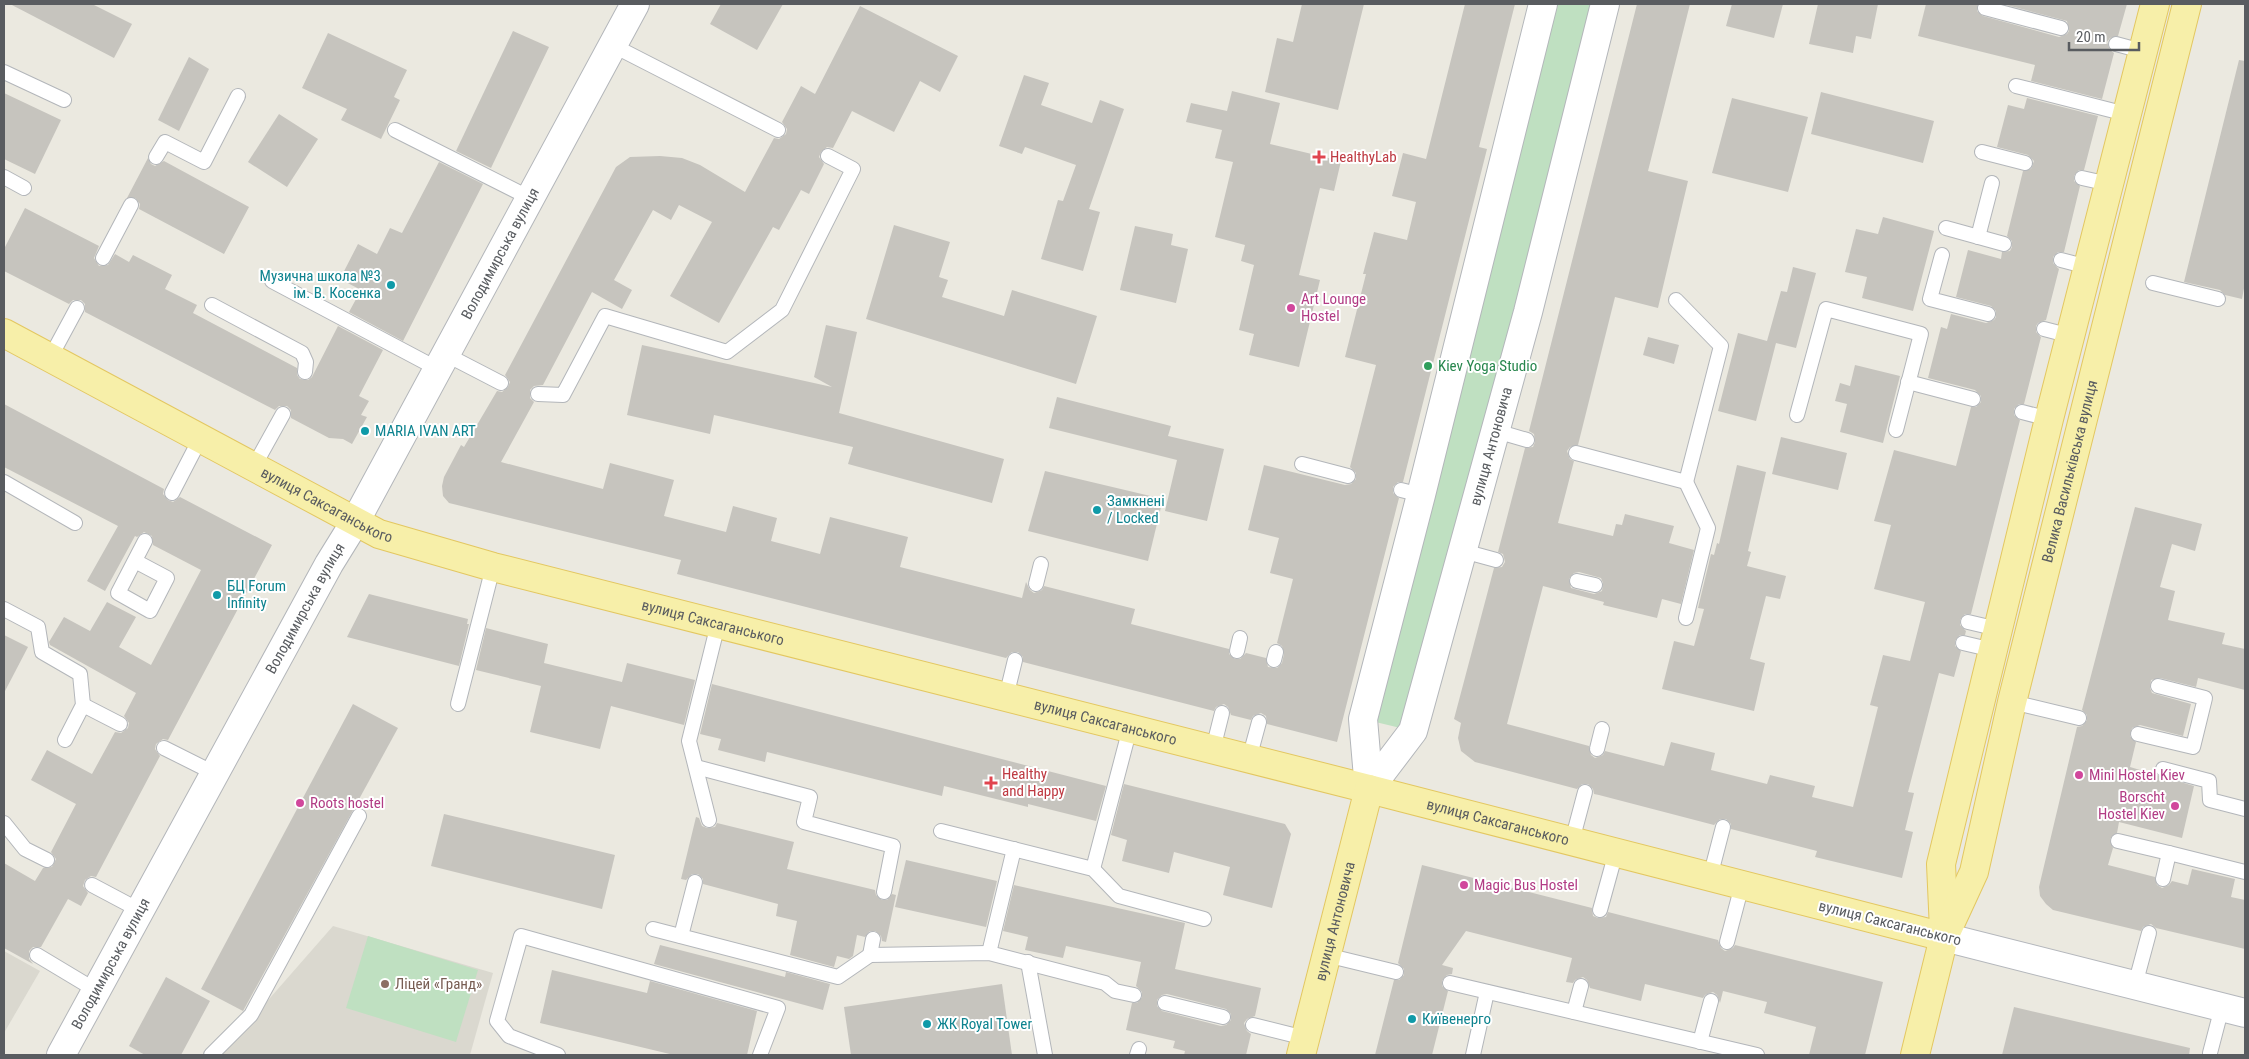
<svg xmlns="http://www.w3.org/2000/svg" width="2249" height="1059" font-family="'Roboto Condensed',sans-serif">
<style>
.education{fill:#dad8cf}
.green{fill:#bfe0c1}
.building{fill:#c6c4be;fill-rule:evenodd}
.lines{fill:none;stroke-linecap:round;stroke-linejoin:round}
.service-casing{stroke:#b3b6ba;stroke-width:16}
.tertiary-casing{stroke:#b3b6ba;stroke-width:30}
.secondary-casing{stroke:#b4b7bc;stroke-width:30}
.primary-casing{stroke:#e3c761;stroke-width:30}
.service{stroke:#fff;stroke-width:14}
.tertiary{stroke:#fff;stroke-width:28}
.secondary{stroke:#fff;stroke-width:28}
.primary{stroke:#f7efa9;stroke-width:28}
.health-dot{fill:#e0444e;stroke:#fff;stroke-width:2}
.culture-dot{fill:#0f9aa8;stroke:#fff;stroke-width:2}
.hotel-dot{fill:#d1479c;stroke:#fff;stroke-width:2}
.leisure-dot{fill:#2e9e5b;stroke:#fff;stroke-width:2}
.education-dot{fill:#8d6e63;stroke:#fff;stroke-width:2}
.labels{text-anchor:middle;stroke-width:4;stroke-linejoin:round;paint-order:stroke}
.health-label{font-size:15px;fill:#be3a42;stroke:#fff;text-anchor:start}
.street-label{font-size:15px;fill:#595c60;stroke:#fff}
.culture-label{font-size:15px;fill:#0d838f;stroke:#fff;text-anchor:start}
.hotel-label{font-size:15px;fill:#b23c85;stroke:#fff;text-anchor:start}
.leisure-label{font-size:15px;fill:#27864d;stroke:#fff;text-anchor:start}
.education-label{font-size:15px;fill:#785e54;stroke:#fff;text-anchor:start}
</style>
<rect width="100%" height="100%" fill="#ebe9e0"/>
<g class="education">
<polygon points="333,926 493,973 470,1055 220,1055"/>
<polygon points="4,951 40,971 4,1033"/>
</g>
<g class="green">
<polygon points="1543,4 1605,4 1413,731 1363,719"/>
<polygon points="368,936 478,970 456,1042 346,1008"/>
</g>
<g class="building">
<polygon points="10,4 92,4 132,24 114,58"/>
<polygon points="721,4 783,4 757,50 710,24"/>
<polygon points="1302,4 1364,4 1338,110 1265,92 1277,38 1293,42"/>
<polygon points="1465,4 1515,4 1479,147 1487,149 1403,482 1398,482 1393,487 1393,493 1399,498 1337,742 1267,724 1266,716 1261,713 1253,716 1251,720 1231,715 1228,707 1224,704 1216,707 1214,711 1023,662 1023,657 1018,652 1012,652 1006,658 677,574 681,560 449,503 443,496 442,486 444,477 461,445 464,447 497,391 502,392 508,387 510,382 505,375 616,167 630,157 660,156 682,158 700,165 745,192 774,138 779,139 786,134 787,129 782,122 801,86 815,94 860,6 958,56 940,92 920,81 894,132 852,111 833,148 827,147 821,152 819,157 824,164 809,194 801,190 779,230 773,227 719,323 670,296 712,222 679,205 671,220 653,210 614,280 632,290 622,309 592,292 543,385 534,386 530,390 530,398 534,402 501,462 603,489 610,463 674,480 664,516 726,532 733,506 777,518 771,541 820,554 830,517 908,537 900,567 1022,598 1026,582 1030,590 1034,593 1042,590 1044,586 1135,609 1131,624 1229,649 1229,654 1235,659 1240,659 1246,653 1266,658 1268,667 1277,668 1282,663 1284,654 1282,646 1277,643 1293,579 1270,573 1279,538 1248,530 1264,465 1345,485 1351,484 1356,479 1356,473 1350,467 1376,365 1345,357 1366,274 1363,274 1374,232 1407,240 1416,202 1392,196 1403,153 1426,159"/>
<path d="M1637,4H1690L1648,171L1688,181L1658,308L1615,297L1578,445L1570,447L1567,451L1570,459L1574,461L1558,523L1613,536L1616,524L1622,525L1625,514L1674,526L1669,543L1694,550L1681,604L1662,599L1657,618L1603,605L1604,602L1543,586L1507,724L1589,746L1591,755L1595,758L1603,755L1605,751L1664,766L1671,742L1715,753L1711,770L1767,784L1770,775L1815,786L1812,797L1853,807L1878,707L1870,705L1883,655L1910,661L1925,602L1874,589L1891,525L1874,521L1894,450L1956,466L1971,407H1976L1981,402V396L1975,390L1928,378L1941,327L1947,329L1951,314L1986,323L1994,320L1996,317V311L1991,306L1956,297L1968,250L2001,259L2002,252L2010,251L2012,247V241L2007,236L2023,171L2031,169L2034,161L2028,155L1997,147L2008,105L2024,109L2027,98L2098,116L2084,170H2079L2074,176V181L2080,186L2064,252H2058L2053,257V263L2059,269L2046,320L2038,323L2036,326V332L2041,337L2024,404H2019L2014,409V415L2020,420L1971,614H1965L1960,620V625L1966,631L1965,635H1960L1955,641V646L1961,651L1954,677L1939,673L1908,792L1914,793L1905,830L1913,832L1902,878L1815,857L1817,851L1731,829V824L1726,819H1720L1714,825L1599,795L1594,794L1593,789L1588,784H1582L1577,789L1475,762L1461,751L1458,738L1461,723L1454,719L1494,568L1502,567L1505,562L1503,554L1498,552L1525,448L1533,447L1535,442L1534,434L1529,431ZM1579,572L1601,578L1603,583L1602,591L1594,594L1571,588L1569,579L1574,573Z"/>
<polygon points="1732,4 1783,4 1774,38 1726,26"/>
<polygon points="1818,4 1878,4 1871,39 1856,36 1853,53 1809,44"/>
<polygon points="1926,4 1978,4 1977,11 1983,16 2059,37 2067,34 2069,31 2067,21 2003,4 2127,4 2118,36 2110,38 2107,42 2110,50 2114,53 2102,99 2031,81 2035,65 1918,36"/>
<polygon points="513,31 549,47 491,168 456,151"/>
<polygon points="328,33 407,70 394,97 400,100 381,139 341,120 347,109 302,88"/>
<polygon points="189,57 209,69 179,131 158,120"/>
<polygon points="2239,60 2245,61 2245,283 2242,299 2225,295 2220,290 2184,282"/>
<polygon points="1024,75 1049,83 1041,105 1092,123 1100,100 1124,109 1089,209 1100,212 1083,271 1041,259 1058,200 1063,201 1076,165 1025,147 1022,154 999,146"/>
<polygon points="1232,91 1280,103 1270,144 1341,161 1334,191 1320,188 1299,275 1320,280 1299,367 1249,355 1254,334 1239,330 1254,265 1241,261 1245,245 1215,237 1233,162 1215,158 1222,130 1186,122 1191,103 1227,111"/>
<polygon points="1821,92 1934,121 1923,163 1811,134"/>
<polygon points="4,93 61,120 35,174 4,159"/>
<polygon points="1732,98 1808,117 1788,192 1712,173"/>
<polygon points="279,114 318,139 287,187 248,162"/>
<polygon points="148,158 151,164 155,166 164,161 249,207 224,254 139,209 140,204 135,198 127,198"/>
<polygon points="439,162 483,184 403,341 349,312 361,290 340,279 358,244 377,254 390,228 402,233"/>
<polygon points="25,208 99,246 94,258 99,266 108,265 115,254 129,262 133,255 172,275 165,289 197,305 193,313 297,368 297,375 300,379 308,380 312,377 338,326 383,350 359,396 369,401 361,415 367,417 352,444 343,439 329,438 291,418 291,410 287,406 279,406 275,410 85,312 85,304 81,300 73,300 69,304 4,271 4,249"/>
<polygon points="1883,217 1934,231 1913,311 1862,298 1867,277 1845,272 1856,229 1878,234"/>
<polygon points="894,225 950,242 939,277 948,280 942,297 1004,316 1012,290 1097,316 1076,384 866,319"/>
<polygon points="1135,226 1173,234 1171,245 1188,249 1176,303 1120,290"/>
<polygon points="1793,267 1816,273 1796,348 1776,343 1756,421 1718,411 1738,333 1767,341 1781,291 1787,292"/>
<polygon points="826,325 857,332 839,413 1004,459 992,503 848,464 853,447 714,415 710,434 627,415 642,345 832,387 814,377"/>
<polygon points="1648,337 1679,345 1674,364 1643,355"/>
<polygon points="1855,365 1900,376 1883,443 1840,432 1847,404 1835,401 1840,383 1850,386"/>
<polygon points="1057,397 1171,426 1168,436 1224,449 1207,521 1165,511 1177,460 1049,428"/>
<polygon points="4,404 164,489 163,494 168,500 173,502 180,497 272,545 168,740 163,739 156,744 155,749 160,756 96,877 91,876 85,880 83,886 88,893 81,906 68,899 41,947 33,947 29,951 29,959 33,964 4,948 4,863 35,881 43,868 52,867 56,859 51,852 76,804 31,780 47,750 92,774 115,732 121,733 128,728 129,723 124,716 136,693 50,645 49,642 64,617 90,631 107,602 136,617 119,647 151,665 201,570 153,545 152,536 144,532 137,537 135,536 105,591 87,581 118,526 4,467"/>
<polygon points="1781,437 1847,453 1838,490 1772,474"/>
<polygon points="1737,465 1766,472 1748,551 1751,552 1747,566 1786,576 1780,599 1766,596 1750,659 1765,663 1754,711 1662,689 1674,641 1694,646 1704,609 1698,608 1711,554 1714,555 1717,543 1719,544"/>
<polygon points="1045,471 1163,499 1148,561 1028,531"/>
<polygon points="2135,507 2202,524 2195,551 2172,544 2160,587 2175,591 2168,620 2225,633 2222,644 2245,649 2245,690 2198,678 2196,687 2160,678 2151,680 2150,688 2152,693 2191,704 2183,736 2140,725 2132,728 2130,736 2136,742 2130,767 2194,786 2182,838 2119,822 2117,833 2110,839 2113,848 2108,865 2155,877 2157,885 2162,888 2169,885 2172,881 2188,885 2192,869 2235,879 2231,897 2245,900 2245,949 2156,928 2151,924 2143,927 2141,931 2053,910 2046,904 2040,896 2039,887 2077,727 2082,726 2087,720 2087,715 2082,710"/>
<polygon points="369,594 468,619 467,624 469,624 459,666 347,637"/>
<polygon points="486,628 548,644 544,663 622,682 627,663 695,680 684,725 611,706 600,749 530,732 541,686 476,670"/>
<polygon points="4,635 28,647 4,693"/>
<polygon points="712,684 1106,786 1096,821 1028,804 1028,807 944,786 942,796 767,752 765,762 718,750 721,739 700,734"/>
<polygon points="353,704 398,728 243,1011 201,989"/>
<polygon points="1124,784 1285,824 1291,834 1272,908 1223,895 1230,867 1174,852 1169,873 1122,861 1127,840 1111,835"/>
<polygon points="444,814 615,855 602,909 431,866"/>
<polygon points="696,817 699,818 702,826 707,828 715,827 717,823 794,842 787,869 875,890 876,895 882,900 887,900 892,894 896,895 886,942 882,941 881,936 875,931 870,931 865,937 857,935 853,956 849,959 837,956 834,967 790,955 797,921 776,916 778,904 703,884 703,879 698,874 692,874 686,880 681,879"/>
<polygon points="906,860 997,881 986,927 895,907"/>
<polygon points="1422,865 1592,908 1593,916 1598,918 1606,917 1608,912 1718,940 1721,948 1725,951 1733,948 1735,945 1883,982 1865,1055 1809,1055 1816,1027 1764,1013 1767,1002 1723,991 1720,1003 1717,995 1713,992 1705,995 1703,998 1645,984 1641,1001 1590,988 1587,980 1583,977 1575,980 1573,983 1566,982 1572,958 1466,931 1442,965 1453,968 1452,974 1447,975 1442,981 1442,986 1448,991 1432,1055 1375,1055 1394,980 1399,980 1404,975 1404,969 1398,963"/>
<path d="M1014,885L1185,923L1175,969L1261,988L1255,1016L1247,1019L1244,1023L1247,1031L1251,1034L1246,1055H1184L1185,1051L1173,1048L1175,1041L1126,1030L1132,1003H1137L1142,997V992L1136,986L1141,962L1066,946L1063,958L1025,950L1028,937L1003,931ZM1167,994L1226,1009L1231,1014V1020L1226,1025L1221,1026L1162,1011L1157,1006V1000L1162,995Z"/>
<polygon points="660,945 785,977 786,972 830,984 823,1010 654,964"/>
<polygon points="552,970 647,993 650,981 757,1011 747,1055 674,1055 540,1023"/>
<polygon points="166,977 210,1001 181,1055 145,1055 129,1046"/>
<polygon points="1002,984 1012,1055 851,1055 844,1007"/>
<polygon points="2014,1007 2190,1048 2189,1055 2002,1055"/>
</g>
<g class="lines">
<g class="service-casing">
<g id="service">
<polyline points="1985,8 2061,28"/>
<polyline points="2116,44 2142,51"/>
<polyline points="612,45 778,130"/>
<polyline points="4,72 64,100"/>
<polyline points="2016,86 2126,114"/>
<polyline points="395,130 530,198"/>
<polyline points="1982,152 2025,163"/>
<polyline points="156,157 165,142 204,162 238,96"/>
<polyline points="4,177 24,188"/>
<polyline points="2082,178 2109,184"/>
<polyline points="1946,228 2004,244"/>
<polyline points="1978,237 1992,183"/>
<polyline points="1942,255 1930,299 1988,314"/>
<polyline points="103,258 131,205"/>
<polyline points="2061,260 2088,267"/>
<polyline points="272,281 438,369"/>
<polyline points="2153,283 2218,299"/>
<polyline points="212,305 302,353 306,362 305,372"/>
<polyline points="2044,329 2071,336"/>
<polyline points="445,354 501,383"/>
<polyline points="50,358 77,308"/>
<polyline points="1908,382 1973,399"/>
<polyline points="538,394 563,395 605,316 727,352 782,310 853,169 828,156"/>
<polyline points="2022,412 2049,419"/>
<polyline points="1797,415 1826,309 1921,334 1896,430"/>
<polyline points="1496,431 1527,440"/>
<polyline points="1576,453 1686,482 1721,346 1676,300"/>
<polyline points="1302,464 1348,476"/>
<polyline points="253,468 283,414"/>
<polyline points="4,482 75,523"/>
<polyline points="1686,482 1708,528 1686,618"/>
<polyline points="1401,490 1421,495"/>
<polyline points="172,493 200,439"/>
<polyline points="1463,551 1496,560"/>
<polyline points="135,561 167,578 150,611 118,593 145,541"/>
<polyline points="1577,581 1595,585"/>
<polyline points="1036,584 1041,564"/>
<polyline points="4,609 38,627 42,652 80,674 83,705 65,740"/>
<polyline points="1968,622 1998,629"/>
<polyline points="1963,643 1993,650"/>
<polyline points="1237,651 1240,638"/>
<polyline points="1274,660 1276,652"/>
<polyline points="1006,697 1015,660"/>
<polyline points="2012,702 2079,718"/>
<polyline points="458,704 493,567"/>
<polyline points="83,705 120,724"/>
<polyline points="2138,734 2193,747 2205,698 2158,686"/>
<polyline points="164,748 216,774"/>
<polyline points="1213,749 1222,713"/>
<polyline points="1597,749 1602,729"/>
<polyline points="1249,759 1259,722"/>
<polyline points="696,767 810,797 804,822 893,846 884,892"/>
<polyline points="2163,769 2209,781 2210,800 2245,809"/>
<polyline points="709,820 689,741 718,624"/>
<polyline points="4,823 25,849 47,860"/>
<polyline points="941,831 1093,869 1119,896 1204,919"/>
<polyline points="1572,841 1585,792"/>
<polyline points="2118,841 2169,853"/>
<polyline points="1093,869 1130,728"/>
<polyline points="1710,877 1723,827"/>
<polyline points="2163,879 2169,853 2245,872"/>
<polyline points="92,885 141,911"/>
<polyline points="1600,910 1616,852"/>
<polyline points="653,929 838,977 870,955 989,953 1105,983 1115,991 1134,995"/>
<polyline points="681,936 695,882"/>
<polyline points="1727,942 1742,885"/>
<polyline points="989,953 1014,849"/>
<polyline points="37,955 97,991"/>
<polyline points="870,955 873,939"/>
<polyline points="1326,955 1396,972"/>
<polyline points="1028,962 1045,1055"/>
<polyline points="1450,983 1757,1055"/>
<polyline points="2135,985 2149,933"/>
<polyline points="1165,1003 1223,1017"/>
<polyline points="1574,1012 1581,986"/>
<polyline points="1253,1025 1305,1038"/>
<polyline points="1700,1042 1711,1001"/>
<polyline points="2210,1053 2222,1007"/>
<polyline points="211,1055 251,1015 359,816"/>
<polyline points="558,1055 509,1036 497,1021 521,936 778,1008 760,1055"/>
<polyline points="1137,1055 1139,1049"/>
<polyline points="1473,1055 1487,992"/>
</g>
</g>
<g class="tertiary-casing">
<g id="tertiary">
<path id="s1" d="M1369,789L1413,731L1528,312L1605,4"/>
<polyline points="1369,789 1363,719 1421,495 1543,4"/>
<path id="s2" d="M61,1055L329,564L355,522L635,4"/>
</g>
</g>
<g class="secondary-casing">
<polyline id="secondary" points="1944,937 2245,1013"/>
</g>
<g class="primary-casing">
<g id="primary">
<path id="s3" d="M4,333L379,534L493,567L1369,789L1944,937"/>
<polyline points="1944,930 1941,864 2049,419 2155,4"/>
<path id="s4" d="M1301,1055L1369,789"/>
<path id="s5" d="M1915,1055L1944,937L1974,872L2012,702L2187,4"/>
</g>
</g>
<use href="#service" class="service"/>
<use href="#tertiary" class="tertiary"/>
<use href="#secondary" class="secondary"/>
<use href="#primary" class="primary"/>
</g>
<g class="health-dot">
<path d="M1316.5 149.5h5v5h5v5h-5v5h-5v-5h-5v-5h5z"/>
<path d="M988.5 775.5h5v5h5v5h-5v5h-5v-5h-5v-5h5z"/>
</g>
<g class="culture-dot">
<circle cx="391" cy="285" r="5"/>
<circle cx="365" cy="431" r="5"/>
<circle cx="1097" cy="510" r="5"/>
<circle cx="217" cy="595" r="5"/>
<circle cx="1412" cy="1019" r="5"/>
<circle cx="927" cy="1024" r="5"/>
</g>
<g class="hotel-dot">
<circle cx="1291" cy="308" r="5"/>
<circle cx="2079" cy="775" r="5"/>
<circle cx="300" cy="803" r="5"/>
<circle cx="2175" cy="806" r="5"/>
<circle cx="1464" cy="885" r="5"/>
</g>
<circle class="leisure-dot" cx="1428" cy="366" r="5"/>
<circle class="education-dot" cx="385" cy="984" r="5"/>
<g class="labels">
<g class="health-label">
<text x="1330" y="162">HealthyLab</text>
<text x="1002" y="779">Healthy<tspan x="1002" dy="17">and Happy</tspan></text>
</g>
<g class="street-label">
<text dy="5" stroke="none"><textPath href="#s2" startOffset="914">Володимирська вулиця</textPath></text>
<text dy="5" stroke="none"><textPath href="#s1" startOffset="368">вулиця Антоновича</textPath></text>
<text dy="5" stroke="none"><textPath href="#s5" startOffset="605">Велика Васильківська вулиця</textPath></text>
<text dy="5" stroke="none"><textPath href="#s3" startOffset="366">вулиця Саксаганського</textPath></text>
<text dy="5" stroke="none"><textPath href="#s2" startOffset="509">Володимирська вулиця</textPath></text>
<text dy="5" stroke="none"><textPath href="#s3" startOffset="771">вулиця Саксаганського</textPath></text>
<text dy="5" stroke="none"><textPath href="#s3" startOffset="1176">вулиця Саксаганського</textPath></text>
<text dy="5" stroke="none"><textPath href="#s3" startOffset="1581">вулиця Саксаганського</textPath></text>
<text dy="5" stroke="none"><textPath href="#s4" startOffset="138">вулиця Антоновича</textPath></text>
<text transform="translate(1890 923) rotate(14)" y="5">вулиця Саксаганського</text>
<text dy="5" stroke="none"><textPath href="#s2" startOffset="104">Володимирська вулиця</textPath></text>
</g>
<g class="culture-label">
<text x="381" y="281" text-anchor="end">Музична школа №3<tspan x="381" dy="17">ім. В. Косенка</tspan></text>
<text x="375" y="436">MARIA IVAN ART</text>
<text x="1107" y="506">Замкнені<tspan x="1107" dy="17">/ Locked</tspan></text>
<text x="227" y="591">БЦ Forum<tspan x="227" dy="17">Infinity</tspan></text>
<text x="1422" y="1024">Київенерго</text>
<text x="937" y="1029">ЖК Royal Tower</text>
</g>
<g class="hotel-label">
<text x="1301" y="304">Art Lounge<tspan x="1301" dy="17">Hostel</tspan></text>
<text x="2089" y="780">Mini Hostel Kiev</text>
<text x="2165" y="802" text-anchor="end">Borscht<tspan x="2165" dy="17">Hostel Kiev</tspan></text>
<text x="310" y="808">Roots hostel</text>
<text x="1474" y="890">Magic Bus Hostel</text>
</g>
<g class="leisure-label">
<text x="1438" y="371">Kiev Yoga Studio</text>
</g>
<g class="education-label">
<text x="395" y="989">Ліцей «Гранд»</text>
</g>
</g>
<rect width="2249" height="1059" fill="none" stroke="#595c60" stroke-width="10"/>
<path d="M2069 42v8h70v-8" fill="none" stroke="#595c60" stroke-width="2.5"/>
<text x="2076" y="42" font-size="15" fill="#595c60" stroke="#ffffff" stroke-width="4" paint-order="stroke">20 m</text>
</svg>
